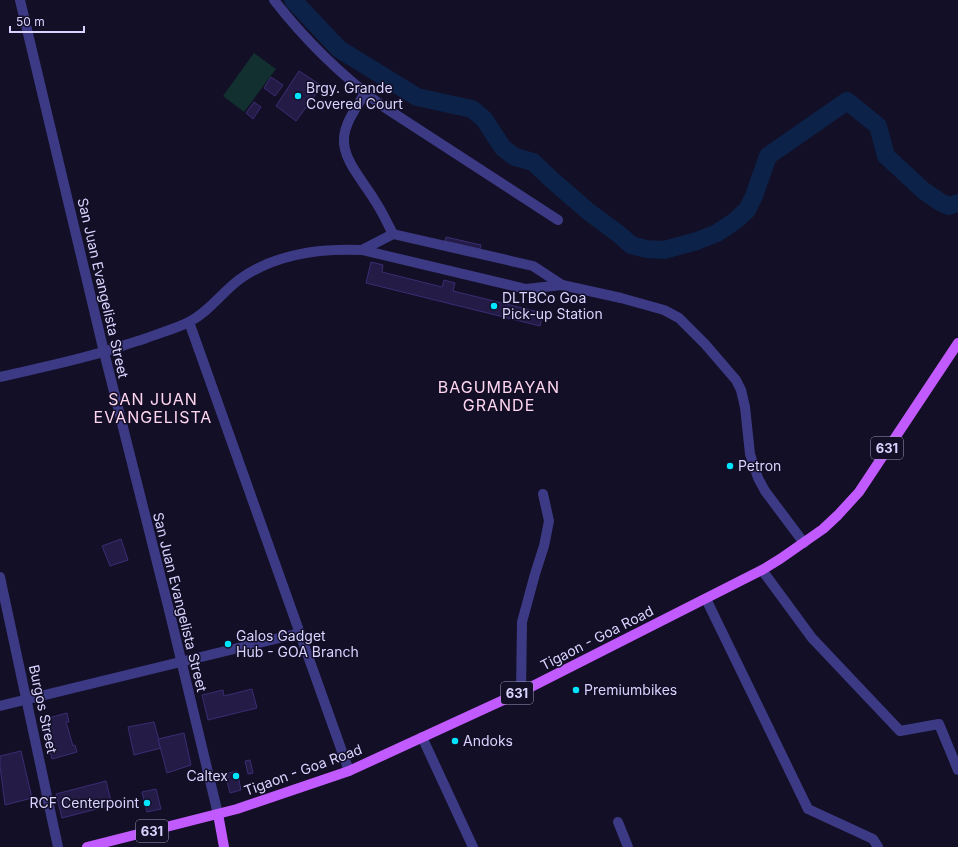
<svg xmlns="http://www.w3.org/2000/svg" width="958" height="847" font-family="Inter,sans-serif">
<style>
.green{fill:#12302f}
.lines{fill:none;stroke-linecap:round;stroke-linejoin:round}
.river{stroke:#0c2248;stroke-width:18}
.building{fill:#241b47;stroke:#3b2d73}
.minor{stroke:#3d3a85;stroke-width:10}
.major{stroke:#c25bff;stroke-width:10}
.poi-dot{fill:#00e5ff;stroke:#130f26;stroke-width:1.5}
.labels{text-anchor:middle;stroke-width:3;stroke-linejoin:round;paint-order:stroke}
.shield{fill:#130f26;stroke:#9e99be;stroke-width:1}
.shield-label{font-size:13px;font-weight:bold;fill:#d9d4ff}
.poi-label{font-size:14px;fill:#d9d4ff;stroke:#130f26;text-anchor:start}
.street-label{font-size:14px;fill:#d9d4ff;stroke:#130f26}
.quarter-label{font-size:16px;letter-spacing:1px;fill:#ffd6f0;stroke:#130f26}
</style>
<rect width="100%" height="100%" fill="#130f26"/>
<polygon class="green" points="254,53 276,69 244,112 223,96"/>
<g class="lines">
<polyline class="river" points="293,0 339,49 417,97 472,109 484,119 503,148 515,157 533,162 552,180 589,212 620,235 631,245 646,249 664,250 697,241 717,233 735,221 747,210 754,196 768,156 847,101 878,126 886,156 924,191 940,202 949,206 958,203"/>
</g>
<g class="building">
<polygon points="299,71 322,86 296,121 276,106"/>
<polygon points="271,77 283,85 275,96 264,88"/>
<polygon points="254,102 261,107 253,119 246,113"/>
<polygon points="446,237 481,245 480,249 445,241"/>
<polygon points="371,262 383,265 382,272 442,287 444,280 455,283 453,291 543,313 540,326 366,283"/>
<polygon points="121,539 128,560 110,566 102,546"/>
<polygon points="252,689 257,708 208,720 202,695 223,690 224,696"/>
<polygon points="67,713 69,722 66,722 73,746 75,745 77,752 52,759 41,720"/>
<polygon points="154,722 161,748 134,755 128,727"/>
<polygon points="184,733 191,765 167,773 158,739"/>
<polygon points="21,751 32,798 5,805 0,766 0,756"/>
<polygon points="250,760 253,773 248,774 245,761"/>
<polygon points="237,771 241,790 230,793 225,774"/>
<polygon points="106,781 112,805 62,818 56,794"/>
<polygon points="156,789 161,809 147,812 142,792"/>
</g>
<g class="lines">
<g class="minor">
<polyline points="20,0 104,352 170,614 218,814"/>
<path d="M274,0C305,40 341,75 381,105L558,220"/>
<path d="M365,93C357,107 345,122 344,138C342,160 365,183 375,201C382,211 387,223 393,234"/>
<polyline points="362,250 393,234 533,266 562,285"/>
<polyline points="189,322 349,771"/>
<path d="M0,377C34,369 69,362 103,352C117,348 130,343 144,339C159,333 175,329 189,322C210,311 222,292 240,279C275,254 320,248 362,250L526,289L562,285L621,298L664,310L679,318L705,344L736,380L741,390L745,407L750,454L758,478L765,491L804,543"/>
<polyline points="762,570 812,638 900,731 939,724 958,770"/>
<polyline points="0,577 58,847"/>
<polyline points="706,599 808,809 873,839 878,847"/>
<polyline points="521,692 522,622 535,574 544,546 549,521 543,494"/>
<polyline points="0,706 300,633"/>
<polyline points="422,737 473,847"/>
<polyline points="618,822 628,847"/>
</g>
<g class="major">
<polyline points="218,814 224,847"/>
<polyline points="87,847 237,809 349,771 521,692 762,570 780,559 823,529 838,515 859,492 958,343"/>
</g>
</g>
<g class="poi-dot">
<circle cx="298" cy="96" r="4"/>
<circle cx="494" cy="306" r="4"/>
<circle cx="730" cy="466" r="4"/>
<circle cx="228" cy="644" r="4"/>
<circle cx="576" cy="690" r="4"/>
<circle cx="455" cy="741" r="4"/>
<circle cx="236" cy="776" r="4"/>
<circle cx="147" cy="803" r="4"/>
</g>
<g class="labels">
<g class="shield">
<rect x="871" y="437" width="32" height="22" rx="3"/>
<rect x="501" y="682" width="32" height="22" rx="3"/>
<rect x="136" y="820" width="32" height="22" rx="3"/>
</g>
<g class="shield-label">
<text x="887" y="453">631</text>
<text x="517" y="698">631</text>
<text x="152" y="836">631</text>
</g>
<g class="poi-label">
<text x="306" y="93">Brgy. Grande<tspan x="306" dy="16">Covered Court</tspan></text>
<text x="502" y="303">DLTBCo Goa<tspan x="502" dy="16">Pick-up Station</tspan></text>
<text x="738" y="471">Petron</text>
<text x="236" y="641">Galos Gadget<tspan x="236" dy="16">Hub - GOA Branch</tspan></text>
<text x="584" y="695">Premiumbikes</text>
<text x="463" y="746">Andoks</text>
<text x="228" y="781" text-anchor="end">Caltex</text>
<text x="139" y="808" text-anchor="end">RCF Centerpoint</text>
</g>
<g class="street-label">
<text transform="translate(103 288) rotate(77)" y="5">San Juan Evangelista Street</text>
<text transform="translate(180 602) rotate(76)" y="5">San Juan Evangelista Street</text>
<text transform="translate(597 638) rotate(-27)" y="5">Tigaon - Goa Road</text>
<text transform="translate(43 709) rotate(78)" y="5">Burgos Street</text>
<text transform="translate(303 770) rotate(-20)" y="5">Tigaon - Goa Road</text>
</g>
<g class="quarter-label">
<text x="499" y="393">BAGUMBAYAN<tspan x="499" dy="18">GRANDE</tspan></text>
<text x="153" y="405">SAN JUAN<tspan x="153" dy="18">EVANGELISTA</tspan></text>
</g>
</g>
<path d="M10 26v6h74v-6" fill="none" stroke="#d9d4ff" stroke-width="2"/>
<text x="16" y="26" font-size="12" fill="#d9d4ff" stroke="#130f26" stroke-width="3" paint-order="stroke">50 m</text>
</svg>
